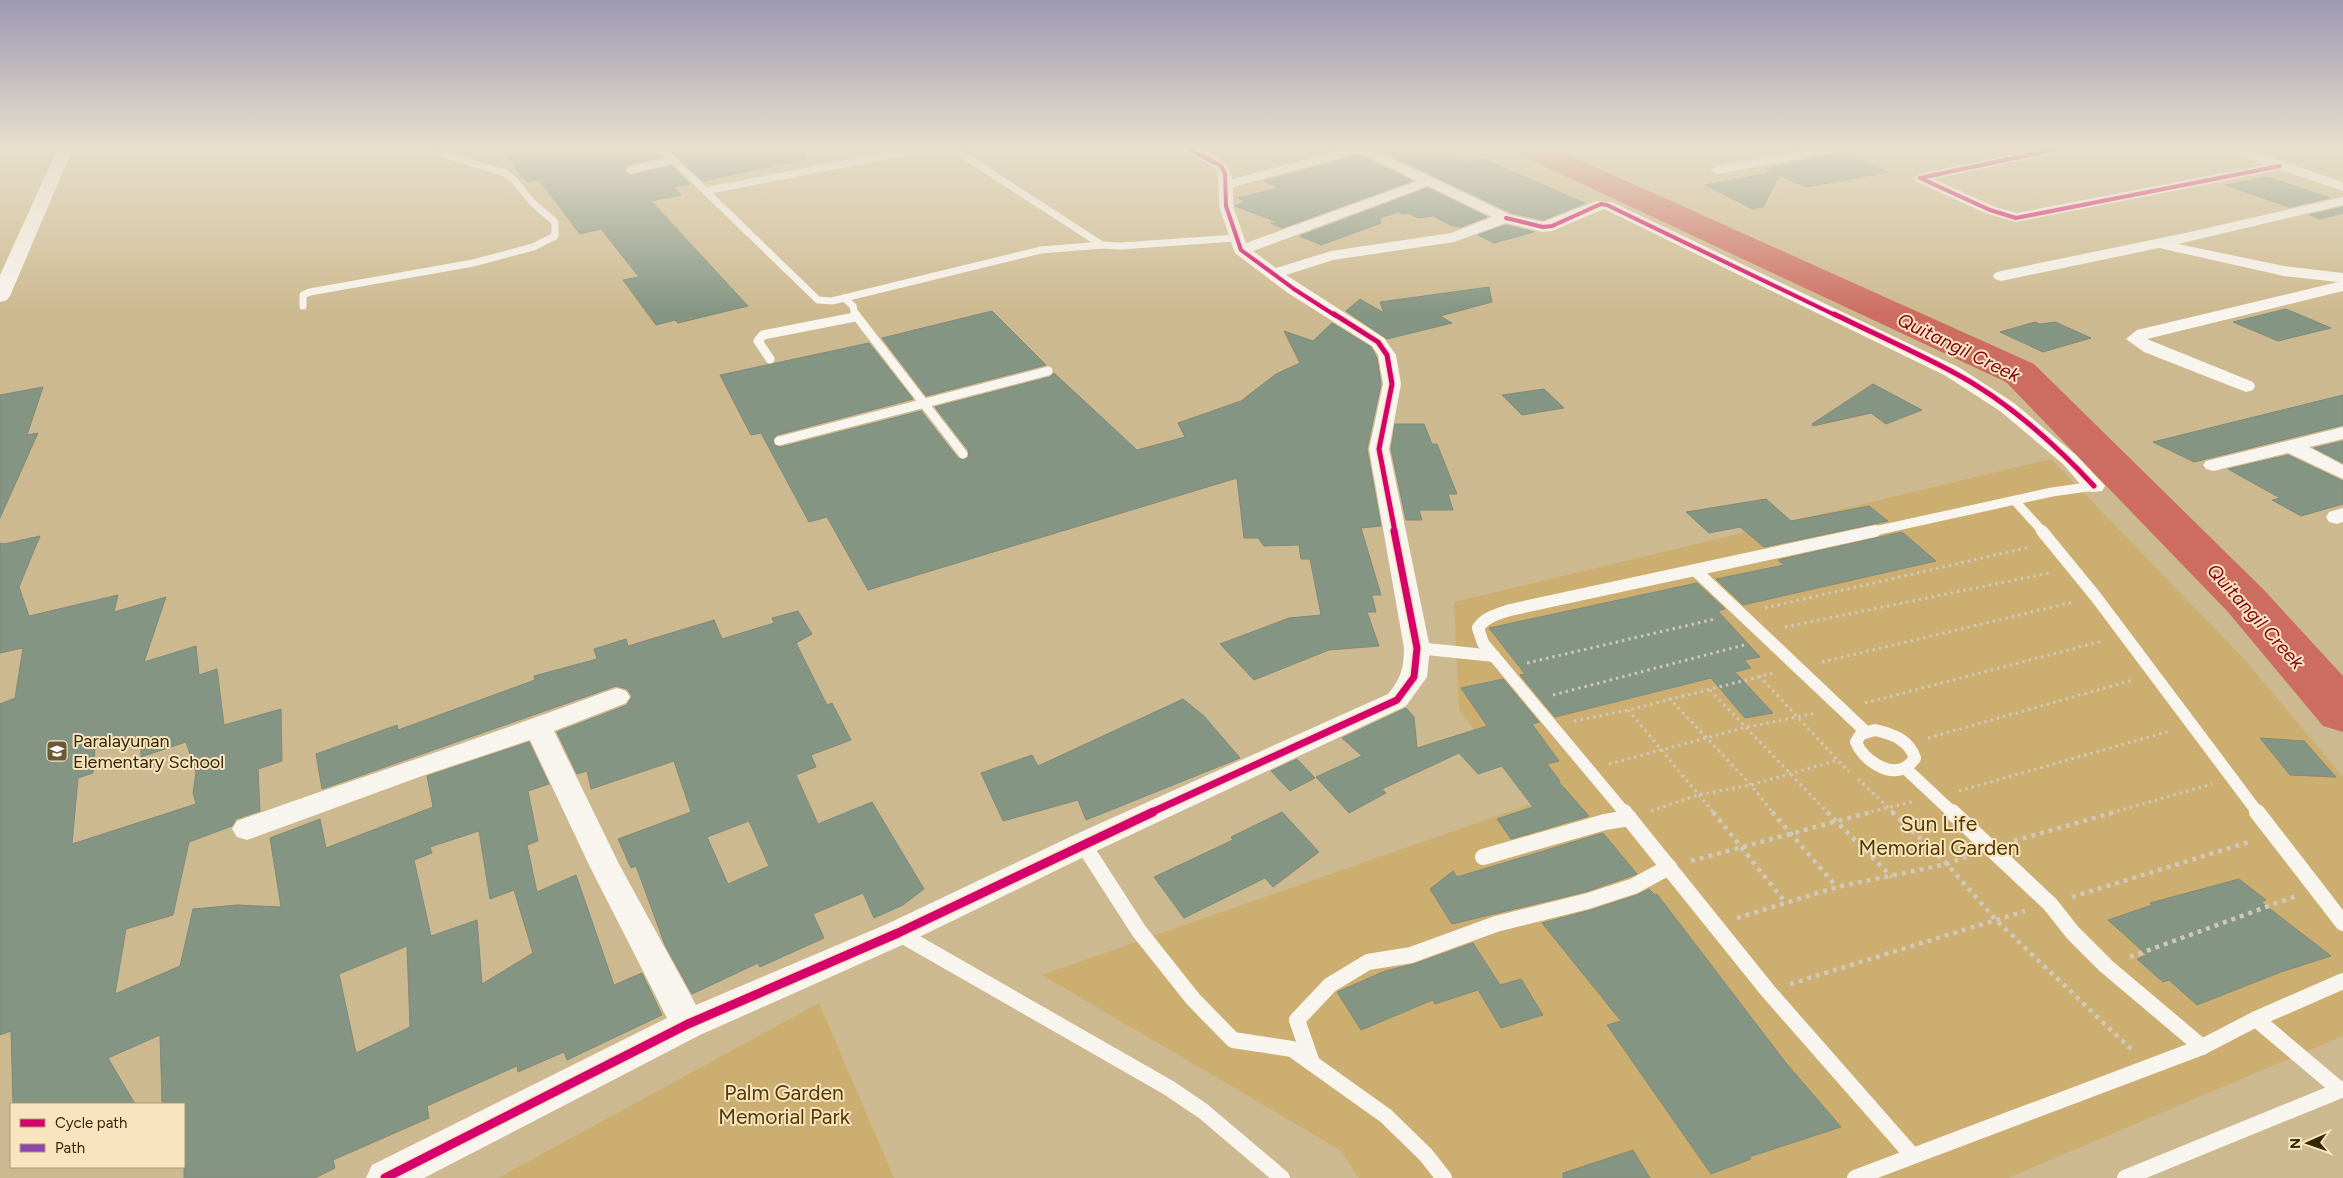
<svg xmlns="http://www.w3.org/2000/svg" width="2343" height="1178" font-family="Figtree,sans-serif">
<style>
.green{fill:#ccae70}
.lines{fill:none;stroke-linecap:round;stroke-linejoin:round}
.river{fill:#cd6d62;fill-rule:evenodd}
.building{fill:#849583;stroke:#818a79;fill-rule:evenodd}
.path-far1{stroke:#cfc8bb;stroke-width:3;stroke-dasharray:2.5 4;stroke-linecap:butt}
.path{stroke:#cfc8bb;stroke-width:4.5;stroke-dasharray:4 5;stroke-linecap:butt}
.service-far3{stroke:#f8f4ee;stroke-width:7}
.service-far2{stroke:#f8f4ee;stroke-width:9}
.service-far1{stroke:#f8f4ee;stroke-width:12}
.service{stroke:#f8f4ee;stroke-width:16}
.minor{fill:#f8f4ee;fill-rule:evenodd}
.primary{fill:#f8f4ee;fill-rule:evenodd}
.quiet{stroke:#8e44ad;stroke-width:3;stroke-dasharray:6 3;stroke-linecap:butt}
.cycleway-far3-casing{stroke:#f8e5c0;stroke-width:5.5}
.cycleway-far2-casing{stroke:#f8e5c0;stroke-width:8}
.cycleway-far1-casing{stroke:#f8e5c0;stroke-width:10}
.cycleway-casing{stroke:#f8e5c0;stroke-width:12}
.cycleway-far3{stroke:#d6006c;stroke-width:4}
.cycleway-far2{stroke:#d6006c;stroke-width:5}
.cycleway-far1{stroke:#d6006c;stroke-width:7}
.cycleway{stroke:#d6006c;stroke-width:9}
.labels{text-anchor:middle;stroke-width:4;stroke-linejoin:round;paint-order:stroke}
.poi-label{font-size:18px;fill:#352604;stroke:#f8e5c0;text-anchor:start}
.water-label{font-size:19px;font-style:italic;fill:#800015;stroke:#f8e5c0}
.near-park-label{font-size:21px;fill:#513a00;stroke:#f8e5c0}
</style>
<rect width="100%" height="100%" fill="#cdb98f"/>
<g class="green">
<polygon points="2051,459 2245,660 2343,777 2343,1036 2008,1178 1359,1178 1340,1150 1042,975 1531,804 1459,710 1454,602"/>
<polygon points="819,1003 894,1178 498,1178"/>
</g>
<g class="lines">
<polygon class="river" points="1514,148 1553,148 2034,364 2264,590 2343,676 2343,732 2323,726 2228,612 2006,382 1518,154"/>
</g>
<g class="building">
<polygon points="536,148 603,148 609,156 652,148 661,155 663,157 628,165 625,172 631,175 672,166 690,184 674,187 681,195 651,201 748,306 678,323 675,320 656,325 623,280 639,277 601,229 580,234 539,180 527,182 507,156"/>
<polygon points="695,148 805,148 806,159 703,181 673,153"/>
<polygon points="1431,148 1466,163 1483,159 1585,203 1543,220 1512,213 1376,149"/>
<polygon points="1840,152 1889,172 1806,187 1779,175 1763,207 1753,209 1705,185 1775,172 1766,169"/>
<polygon points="1360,155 1412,181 1282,228 1271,223 1280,223 1235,206 1245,201 1238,198 1279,188 1264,181"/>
<polygon points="2267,177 2330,198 2289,207 2225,185"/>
<polygon points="1428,188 1487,217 1461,227 1450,225 1433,216 1418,218 1408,213 1403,214 1398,212 1380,218 1381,223 1321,245 1300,236"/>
<polygon points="2343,207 2343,213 2320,219 2310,215"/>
<polygon points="1506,225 1534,232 1494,243 1478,235"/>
<polygon points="1489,287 1492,302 1440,316 1452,323 1387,339 1346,311 1360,299 1384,313 1380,302"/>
<polygon points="2286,309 2331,328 2278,341 2233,322"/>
<polygon points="992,311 1046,365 926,396 882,338"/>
<polygon points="2035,322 2040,324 2055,322 2091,338 2043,352 2000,332"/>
<polygon points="1332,323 1371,347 1377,358 1381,384 1367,449 1381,526 1361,528 1381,595 1372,595 1376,612 1367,612 1379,646 1329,650 1254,680 1220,644 1289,618 1321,615 1310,559 1301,559 1299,545 1264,546 1258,538 1244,538 1237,478 868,590 827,517 809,522 761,433 751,435 720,375 869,343 913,399 777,435 773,439 774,445 781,447 921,411 958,458 963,460 969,457 968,450 935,407 1050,377 1054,373 1137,450 1185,437 1178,423 1241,401 1276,374 1300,363 1284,331 1313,341"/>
<polygon points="1873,384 1922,410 1886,424 1871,413 1813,426 1812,424"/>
<polygon points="43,387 27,435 38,433 0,518 0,395"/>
<polygon points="1544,389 1564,408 1522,415 1502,395"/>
<polygon points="2343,395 2343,425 2194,462 2153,442"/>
<polygon points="1395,424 1424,424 1432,444 1437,444 1457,494 1448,494 1453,510 1419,510 1422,520 1406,520 1391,449"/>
<polygon points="2343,441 2343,463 2314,448"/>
<polygon points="2288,455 2343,481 2343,504 2301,516 2272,500 2280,498 2228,469"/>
<polygon points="1766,499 1791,521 1869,506 1888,521 1764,547 1740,527 1709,533 1686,512"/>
<polygon points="1902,532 1936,561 1743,605 1716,579 1784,565 1778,560"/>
<path d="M40,536L19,587L29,616L118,595L114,612L166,597L144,662L196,646L199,675L217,669L224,725L281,709L282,761L258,769L260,811L236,819L232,826L189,842L173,915L126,929L115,994L180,966L193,909L237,905L281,907L270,838L320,819L326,848L433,807L427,776L529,742L549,784L528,791L538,841L527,845L537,892L576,875L614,985L642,973L662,1015L567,1060L564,1052L518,1072L517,1066L427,1106L429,1118L333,1160L335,1168L315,1178H184V1104H162L160,1035L108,1058L135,1104H13L11,1031L0,1035V704L15,698L23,648L0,653V543L4,544ZM141,736V757L186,742L196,772L193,793L196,804L72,844L78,778L93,773L95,748ZM479,831L490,899L514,890L533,953L482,984L477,920L431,936L414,860L432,853L430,847ZM407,946L410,1027L356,1053L339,974Z"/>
<polygon points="1697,583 1725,609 1718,611 1760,657 1744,660 1751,668 1735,672 1773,713 1745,718 1711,678 1555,717 1520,675 1525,674 1489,628"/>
<path d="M798,611L812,634L796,643L827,705L832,703L851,740L811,755L816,767L796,775L818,824L872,802L924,889L903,905L874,918L863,893L813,914L824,938L760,967L758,963L692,994L665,945L636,866L631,868L618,839L691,812L674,761L591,789L587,771L577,774L557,732L627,705L632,696L627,689L616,686L322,789L316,754L397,725L398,730L535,680L534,676L597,659L594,649L626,639L628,646L714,620L722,639L774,623L772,618ZM749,821L769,866L728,884L707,837Z"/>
<polygon points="1503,679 1539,722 1532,724 1559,761 1547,764 1560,781 1558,781 1589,816 1511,839 1497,819 1533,807 1502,766 1478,774 1459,753 1382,789 1386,793 1349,813 1316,777 1362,756 1342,738 1406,708 1414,717 1417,748 1487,726 1461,688"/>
<polygon points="1183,699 1204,716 1240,758 1086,820 1078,800 1003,821 981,773 1032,755 1038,766"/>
<polygon points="2260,738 2304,741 2336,777 2290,775"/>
<polygon points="1297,759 1315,778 1290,791 1271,771"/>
<polygon points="1282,812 1319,852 1273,887 1265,878 1184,918 1154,877 1233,840 1231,837"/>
<polygon points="1603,833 1637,874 1585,892 1452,924 1430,889 1453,871 1457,877"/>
<polygon points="2239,879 2266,900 2261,902 2331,956 2281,972 2197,1005 2169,980 2163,982 2137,959 2147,955 2108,920 2152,905 2150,903"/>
<polygon points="1649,889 1655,895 1657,894 1786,1063 1841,1127 1749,1157 1751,1159 1711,1174 1607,1025 1621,1021 1542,923 1591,910 1637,895"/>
<polygon points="1473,943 1500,985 1521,979 1543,1015 1501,1028 1478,990 1435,1004 1433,1000 1361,1030 1337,992 1385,971 1414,964"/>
<polygon points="1633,1150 1650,1178 1563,1178 1563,1173"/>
</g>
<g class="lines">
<g class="path-far1">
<polyline points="1765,608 2030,547"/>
<polyline points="1785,627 2049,573"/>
<polyline points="1822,662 2074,602"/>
<polyline points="1527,663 1715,619"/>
<polyline points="1759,676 1849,772"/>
<polyline points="1710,690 1828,813"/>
<polyline points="1553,695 1744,645"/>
<polyline points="1669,698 1751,785 1773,813"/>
<polyline points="1865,703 2103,641"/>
<polyline points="1628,710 1714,813"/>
<polyline points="1574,721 1628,710 1774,673"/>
<polyline points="1928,738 2133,680"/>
<polyline points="1609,764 1747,727 1817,713"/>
<polyline points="1858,779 1894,813"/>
<polyline points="1959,791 2170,731"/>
<polyline points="1651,811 1698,795 1751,785 1838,760"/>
<polyline points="1865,813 1912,802"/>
<polyline points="2111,813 2212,784"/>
</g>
<g class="path">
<polyline points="1713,812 1785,902"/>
<polyline points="1772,812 1837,887"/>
<polyline points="1827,812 1892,877"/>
<polyline points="1892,812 1947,864 1996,920 2132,1050"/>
<polyline points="2014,841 2115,812"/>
<polyline points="1691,861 1871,812"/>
<polyline points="2072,897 2252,841"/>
<polyline points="1737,918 1837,887 1947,864 1968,856"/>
<polyline points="2130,957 2296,896"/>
<polyline points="1790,984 2025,911"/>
</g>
<g class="service-far3">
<polyline points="661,148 818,300 832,301 1041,250 1102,245"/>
<polyline points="952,148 1102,245 1121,246 1235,238"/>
<polyline points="630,170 674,160"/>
<polyline points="705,191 926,148"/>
<polyline points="844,298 853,306 855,316"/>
<polyline points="303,306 303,295 310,292 473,263 533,247 555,236 555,222 533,203 514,180 505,173 442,154 441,148"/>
</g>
<g class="service-far2">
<polyline points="855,314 963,454"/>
<polyline points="770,359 758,341 763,335 855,317"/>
<polyline points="779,441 1048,371"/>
<polyline points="2015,501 2043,532"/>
<polyline points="1870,532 2052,492 2094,486"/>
</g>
<g class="service-far1">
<polyline points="2042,531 2096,597 2258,813"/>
<polyline points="1696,571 1865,731"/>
<polyline points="1417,648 1494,656"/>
<path d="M1875,730C1893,734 1909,740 1915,758C1913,761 1909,765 1906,767C1888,778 1862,758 1856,742L1861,734Z"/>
<polyline points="1905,768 1953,813"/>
<path d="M1625,813L1483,643L1478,628C1485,617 1498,614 1510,610L1875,531"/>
</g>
<g class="service">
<polyline points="1624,812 1768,991 1912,1155"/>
<polyline points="1952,812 2050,904 2073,933 2106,966 2202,1047"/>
<polyline points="2257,812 2343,923"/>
<polyline points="1083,844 1139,931 1193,999 1233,1040 1292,1049 1386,1116 1426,1155 1444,1178"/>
<polyline points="1483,857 1605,822 1629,818"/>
<polyline points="900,934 1169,1088 1203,1111 1282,1178"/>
<polyline points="2256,1019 2340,1090"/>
<polyline points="1312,1063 1297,1020 1330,985 1368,962 1411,955 1496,924 1588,901 1634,886 1669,867"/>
<polyline points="1855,1178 2202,1047 2256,1019 2343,981"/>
<polyline points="2125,1178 2343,1089"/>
</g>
<g class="minor">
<path d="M1181,148C1186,148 1192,147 1197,148C1211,151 1232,164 1232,179L1348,148H1370L1511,215L1543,222L1596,201L1612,202L1960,368L2014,403L2077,456L2105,486L2102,491L2094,492L2086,491L2063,464L2000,411L1946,376L1604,209L1552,231L1543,232L1506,223L1454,242L1333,260L1286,275L1384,338L1396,355L1401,384L1389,449L1430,648L1427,677L1406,706L1094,852L909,942L700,1035L424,1178H366L372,1165L667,1018L590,867L530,740L422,776L247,840L237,837L232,829L237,821C360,777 485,737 608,691L617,688L626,691L630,697L626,703L554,731L619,864L696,1005L887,924L1072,836L1388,694C1401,679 1404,667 1404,648L1369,449L1383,384L1378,355L1372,346L1288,293L1235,253L1219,206L1218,173L1216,169ZM1360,153L1417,181L1246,243L1233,206V187ZM1428,186L1492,217L1451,233L1331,251L1276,268L1253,251Z"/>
<polygon points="1813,148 1843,148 1837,152 1717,174 1710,170 1717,166"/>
<polygon points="2041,148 2068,148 2062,152 1934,179 1995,207 2017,213 2265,165 2224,148 2244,148 2343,182 2343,191 2280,170 2016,222 1985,213 1915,181 1913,178 1920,174"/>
<polygon points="2343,197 2343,205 2178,244 2284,266 2343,273 2343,291 2147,339 2253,382 2255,386 2253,390 2246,392 2144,352 2126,339 2137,330 2338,282 2284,276 2159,248 2001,281 1995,279 1993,276 1995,273 2001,271 2190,232"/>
<polygon points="2343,427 2343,439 2309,447 2343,465 2343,479 2288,453 2213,471 2206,469 2203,465 2206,461"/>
<polygon points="2343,508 2343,522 2337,524 2329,522 2326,517 2329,512"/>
</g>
<polygon class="primary" points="58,148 73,148 10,296 7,300 0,302 0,275"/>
<polyline class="quiet" points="1361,149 1363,148"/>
<g class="cycleway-far3-casing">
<g id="cycleway-far3">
<polyline points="1187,148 1221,166 1225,173 1226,206 1241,250 1294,289 1336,316"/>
<polyline points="2062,148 1920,178 1990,210 2016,218 2280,166"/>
<polyline points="1506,218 1543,227 1552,226 1601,204 1607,205 1837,316"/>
</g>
</g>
<g class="cycleway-far2-casing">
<g id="cycleway-far2">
<polyline points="1334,314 1378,342 1387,355 1392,384 1379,449 1395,532"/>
<path d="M1834,314C1873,333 1913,351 1951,371C2005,399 2053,442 2094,486"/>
</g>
</g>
<g class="cycleway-far1-casing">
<polyline id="cycleway-far1" points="1150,813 1397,700 1414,677 1417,648 1394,531"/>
</g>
<g class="cycleway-casing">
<polyline id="cycleway" points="385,1178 688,1024 898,933 1153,812"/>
</g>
<use href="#cycleway-far3" class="cycleway-far3"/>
<use href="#cycleway-far2" class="cycleway-far2"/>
<use href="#cycleway-far1" class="cycleway-far1"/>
<use href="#cycleway" class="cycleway"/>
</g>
<linearGradient id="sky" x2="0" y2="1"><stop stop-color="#9d98b2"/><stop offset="0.47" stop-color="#e8e0cd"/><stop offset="1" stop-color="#e8e0cd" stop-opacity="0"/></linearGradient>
<rect width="2343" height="313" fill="url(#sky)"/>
<defs>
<g id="school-square" transform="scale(1.125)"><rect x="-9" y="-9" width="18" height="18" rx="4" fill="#6a5935" stroke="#f8e5c0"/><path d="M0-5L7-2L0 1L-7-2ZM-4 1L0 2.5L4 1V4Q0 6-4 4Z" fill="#fff"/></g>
</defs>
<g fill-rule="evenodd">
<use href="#school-square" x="57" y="751"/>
</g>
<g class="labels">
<g class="poi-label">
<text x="73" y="747">Paralayunan<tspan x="73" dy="21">Elementary School</tspan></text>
</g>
<g class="water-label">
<text transform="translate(1959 347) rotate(26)" y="7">Quitangil Creek</text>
<text transform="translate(2256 616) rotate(48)" y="7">Quitangil Creek</text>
</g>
<g class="near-park-label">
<text x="1939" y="831">Sun Life<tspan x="1939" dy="24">Memorial Garden</tspan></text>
<text x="784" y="1100">Palm Garden<tspan x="784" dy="24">Memorial Park</tspan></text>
</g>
</g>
<rect x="10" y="1103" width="175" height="65" fill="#f8e5c0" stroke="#aa9975"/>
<rect x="20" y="1119" width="25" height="8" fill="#d6006c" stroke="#aa9975"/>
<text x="55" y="1128" font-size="15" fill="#352604">Cycle path</text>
<rect x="20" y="1144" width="25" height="8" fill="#8e44ad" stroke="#aa9975"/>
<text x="55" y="1153" font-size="15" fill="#352604">Path</text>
<g transform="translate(2308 1143) rotate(268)" stroke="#f8e5c0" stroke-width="4" paint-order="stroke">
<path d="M0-4L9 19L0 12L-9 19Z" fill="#352604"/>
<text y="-8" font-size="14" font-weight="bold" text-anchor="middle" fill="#352604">N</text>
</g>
</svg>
